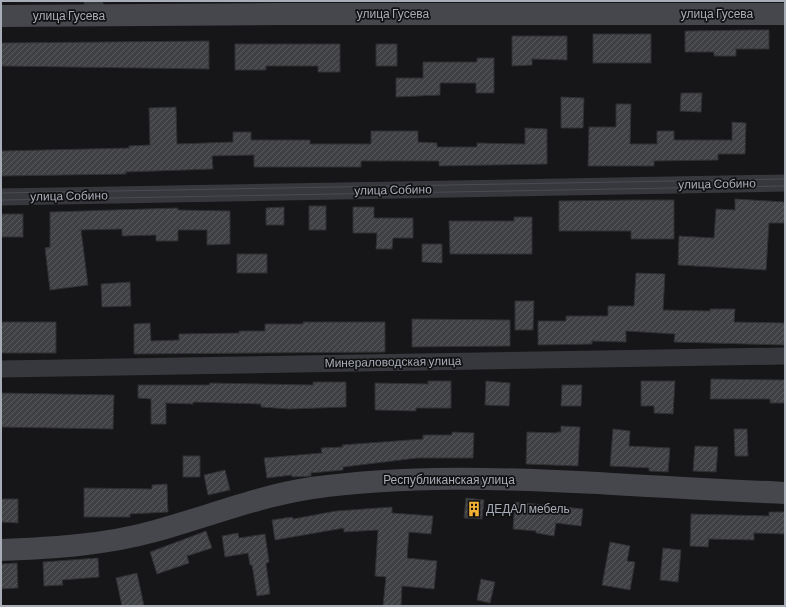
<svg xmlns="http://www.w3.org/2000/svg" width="786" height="607" font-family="Barlow,sans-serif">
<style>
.building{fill:url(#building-hatch);stroke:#303034}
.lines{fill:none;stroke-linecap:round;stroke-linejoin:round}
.street{stroke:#37383d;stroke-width:17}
.secondary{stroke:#45474d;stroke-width:22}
.tram{stroke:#4a4c52;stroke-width:1}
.labels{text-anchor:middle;stroke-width:3.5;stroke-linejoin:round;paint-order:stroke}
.street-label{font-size:12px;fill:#a8adb8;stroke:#111113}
.poi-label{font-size:12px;fill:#a8adb8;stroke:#111113;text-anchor:start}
</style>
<defs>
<pattern id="building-hatch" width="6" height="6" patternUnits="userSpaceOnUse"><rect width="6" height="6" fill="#404145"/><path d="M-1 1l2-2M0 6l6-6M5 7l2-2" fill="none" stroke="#595a5e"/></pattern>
</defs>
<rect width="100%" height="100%" fill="#161618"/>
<g class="building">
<polygon points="750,30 769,30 769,49 736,49 736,56 714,56 714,52 685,52 685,31"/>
<rect x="593" y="34" width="58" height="29"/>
<polygon points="512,36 567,36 567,60 532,59 532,65 512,66"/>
<polygon points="209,41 209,69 1,66 1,43"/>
<polygon points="235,44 340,44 340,72 318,72 318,66 266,66 266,70 235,70"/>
<rect x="376" y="44" width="21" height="22"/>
<polygon points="477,58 494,58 494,93 476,93 476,83 440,83 440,95 396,97 396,78 423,78 423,62 477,62"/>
<polygon points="681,93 702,93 701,112 680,111"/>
<polygon points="561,97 584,98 583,128 561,128"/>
<polygon points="616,104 631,104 630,144 657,144 657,131 674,131 674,140 732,140 732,122 746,123 745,154 718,154 718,160 654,161 654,166 588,166 589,127 616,127"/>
<polygon points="176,107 177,144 233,142 233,132 251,132 251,140 310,140 310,144 371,144 371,131 418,131 418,142 437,143 437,147 477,147 477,143 525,144 525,128 547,129 547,164 439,166 439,161 361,161 361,167 254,167 254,155 212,156 213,169 126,172 126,174 1,176 1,151 129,148 129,146 150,145 149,108"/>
<polygon points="735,199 785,202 785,223 769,223 766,270 678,265 679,236 714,238 716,209 735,210"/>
<polygon points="631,200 674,200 674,239 631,239 631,231 559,231 559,201"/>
<rect x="309" y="206" width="17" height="24"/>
<polygon points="284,207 284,225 266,225 266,208"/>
<polygon points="353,207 374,207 374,218 413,218 413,238 393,238 392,249 376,249 377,233 353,233"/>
<polygon points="178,208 178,210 230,211 230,244 207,245 207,230 178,230 178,241 156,241 156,235 122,236 122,229 81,230 88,285 50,290 45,248 50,247 50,212"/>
<rect x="1" y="214" width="22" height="23"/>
<polygon points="514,217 532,217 532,254 450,254 449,221 514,221"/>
<polygon points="422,244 442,244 442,263 422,262"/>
<rect x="237" y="254" width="30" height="19"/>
<polygon points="636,273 665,274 663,310 710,311 710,309 735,309 734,322 785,323 785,345 674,342 675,334 626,331 626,342 592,341 592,344 538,345 538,321 566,321 566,316 608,316 608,306 634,306"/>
<polygon points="130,282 131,306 102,307 101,284"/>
<polygon points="515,301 534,301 533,330 515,330"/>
<polygon points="412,319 510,320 510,346 412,347"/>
<rect x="1" y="322" width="55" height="31"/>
<polygon points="303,322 385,322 385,352 134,354 134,324 150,323 151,341 179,340 179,334 239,333 239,331 265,331 265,324 303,324"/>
<polygon points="711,379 785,380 785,403 770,403 770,399 710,399"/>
<polygon points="428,381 451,381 451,408 416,408 416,411 375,410 375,383 428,384"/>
<polygon points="486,381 510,383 509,406 485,405"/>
<polygon points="641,381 675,381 673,414 654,413 654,406 641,406"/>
<polygon points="313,382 346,382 346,407 289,409 261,407 261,404 193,402 193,404 166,403 166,424 151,424 151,399 138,398 138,385 209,385 210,383 313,385"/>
<polygon points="562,385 582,385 581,406 561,406"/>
<polygon points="1,393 114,395 113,429 1,427"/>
<polygon points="561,426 580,427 578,466 526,464 527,432 557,433 557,432 561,432"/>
<polygon points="613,429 630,431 629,446 670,448 668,472 649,471 649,468 610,466"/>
<polygon points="734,429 747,429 748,456 735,456"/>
<polygon points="452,432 474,433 473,458 417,458 343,467 343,470 311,473 311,476 292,477 292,475 267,478 264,458 322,453 321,448 343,447 342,445 423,439 423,435 452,435"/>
<polygon points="695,446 718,447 716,472 693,471"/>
<rect x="183" y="456" width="17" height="21"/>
<polygon points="225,470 230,490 208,495 204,475"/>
<polygon points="167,484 168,512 130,514 130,517 84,517 84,488 152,489 152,485"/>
<polygon points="466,498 484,500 482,519 464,518"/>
<polygon points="1,499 18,499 18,523 1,522"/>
<polygon points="515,502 583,509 581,526 556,523 554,536 536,533 536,531 513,529"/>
<polygon points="392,507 392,513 433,516 431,534 409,532 407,558 437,561 434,589 402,586 401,606 383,606 386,577 375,576 378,530 344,532 344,528 275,540 272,520 292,517 293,519 336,511"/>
<polygon points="769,512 785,512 785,534 754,533 754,540 709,539 708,547 690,546 691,514 769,516"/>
<polygon points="206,531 212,548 187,556 189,563 157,574 150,552"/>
<polygon points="238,533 239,538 265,534 269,562 266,563 270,594 257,596 252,565 250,565 248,553 225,557 222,536"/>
<polygon points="610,542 630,546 627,561 635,562 630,590 602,585"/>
<polygon points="663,548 681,550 678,582 660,580"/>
<polygon points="98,558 99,577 62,580 63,585 44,586 43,562"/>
<polygon points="17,563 18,588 1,589 1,564"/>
<polygon points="137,573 144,606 122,606 116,578"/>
<polygon points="481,579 495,582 490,603 477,600"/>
</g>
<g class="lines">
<g class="street">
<polyline points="92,1 101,16"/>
<polyline points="1,197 785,183"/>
<polyline points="1,369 785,356"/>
</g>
<g class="secondary">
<polyline points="1,16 281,14 785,14"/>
<path d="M1,550C53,548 105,545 155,531C207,517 258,496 312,488C407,475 502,478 598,483C660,487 723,490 785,493"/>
</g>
<g class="tram">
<polyline points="1,193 785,179"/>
<polyline points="1,200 785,186"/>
</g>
</g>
<defs>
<g id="building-bare" transform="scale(1.2)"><path d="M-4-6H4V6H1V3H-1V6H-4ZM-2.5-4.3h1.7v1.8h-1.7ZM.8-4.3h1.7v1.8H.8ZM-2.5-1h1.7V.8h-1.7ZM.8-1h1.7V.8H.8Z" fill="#f2b134" stroke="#111113" stroke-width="2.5" paint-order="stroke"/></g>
</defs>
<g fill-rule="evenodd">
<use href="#building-bare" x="474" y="509"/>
</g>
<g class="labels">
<g class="street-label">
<text x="393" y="18">улица Гусева</text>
<text x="717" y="18">улица Гусева</text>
<text x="69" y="20">улица Гусева</text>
<text transform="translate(717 184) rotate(-1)" y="4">улица Собино</text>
<text transform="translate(393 190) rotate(-1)" y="4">улица Собино</text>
<text transform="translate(69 196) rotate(-1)" y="4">улица Собино</text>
<text transform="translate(393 362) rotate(-1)" y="4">Минераловодская улица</text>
<text x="449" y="484">Республиканская улица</text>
</g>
<g class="poi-label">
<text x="486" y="513">ДЕДАЛ мебель</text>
</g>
</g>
<rect width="786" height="607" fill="none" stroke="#a8adb8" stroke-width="4"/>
</svg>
